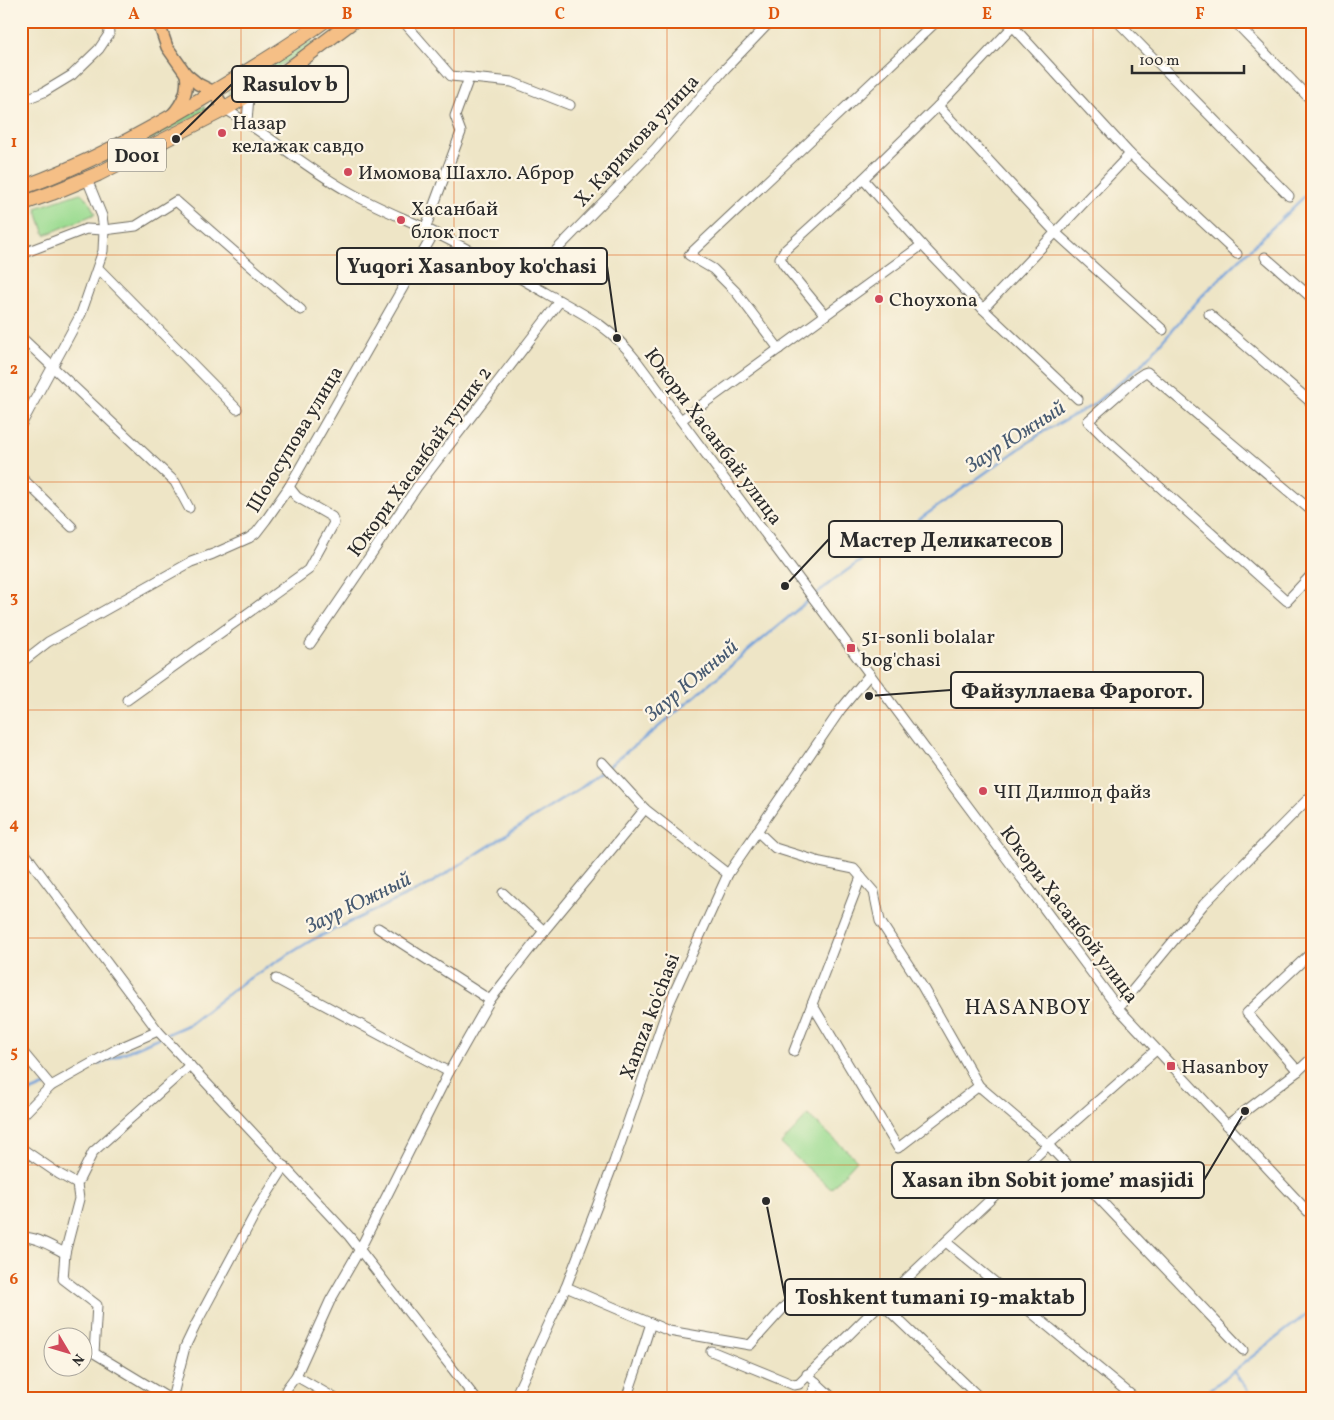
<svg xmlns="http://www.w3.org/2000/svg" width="1334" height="1420" font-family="Vollkorn,serif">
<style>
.green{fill:#9cdc92;stroke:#64845e}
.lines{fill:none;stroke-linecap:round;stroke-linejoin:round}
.stream{stroke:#71a0da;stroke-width:2.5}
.minor-casing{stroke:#6f6c61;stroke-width:11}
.major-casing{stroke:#6f6c61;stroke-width:14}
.highway-casing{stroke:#6f6c61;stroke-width:16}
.minor{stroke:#fff;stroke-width:9}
.major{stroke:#f5bf86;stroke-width:11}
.highway{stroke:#f5bf86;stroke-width:14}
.grid{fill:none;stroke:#df570e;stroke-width:1;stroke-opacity:0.55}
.poi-dot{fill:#d1495b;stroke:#fcf5e5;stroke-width:2}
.labels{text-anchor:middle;stroke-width:4.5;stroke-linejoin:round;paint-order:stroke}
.shield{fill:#fcf5e5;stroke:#6a6863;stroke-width:1}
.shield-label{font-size:19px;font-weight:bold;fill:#2b2b2b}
.poi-label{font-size:20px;fill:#2b2b2b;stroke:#fcf5e5;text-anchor:start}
.street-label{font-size:20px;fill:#2b2b2b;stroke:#fcf5e5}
.water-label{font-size:21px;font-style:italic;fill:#475a71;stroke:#fcf5e5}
.quarter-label{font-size:22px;letter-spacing:1px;fill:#2b2b2b;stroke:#fcf5e5}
.leader{fill:none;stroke:#2b2b2b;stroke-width:2}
.callout-dot{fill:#2b2b2b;stroke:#fcf5e5;stroke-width:2}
.callout{fill:#fcf5e5;stroke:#2b2b2b;stroke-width:2}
.callout-label{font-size:21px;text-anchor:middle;font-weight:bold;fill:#2b2b2b}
.neatline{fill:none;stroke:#df570e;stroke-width:2}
.grid-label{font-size:16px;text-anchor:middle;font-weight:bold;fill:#df570e}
</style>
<rect width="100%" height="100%" fill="#fcf5e5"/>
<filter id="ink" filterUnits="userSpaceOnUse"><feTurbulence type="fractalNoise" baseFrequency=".02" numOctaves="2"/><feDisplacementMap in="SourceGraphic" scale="10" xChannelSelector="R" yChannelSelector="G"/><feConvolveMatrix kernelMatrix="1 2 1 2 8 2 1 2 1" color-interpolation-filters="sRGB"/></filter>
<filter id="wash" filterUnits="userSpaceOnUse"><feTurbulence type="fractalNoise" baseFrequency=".0096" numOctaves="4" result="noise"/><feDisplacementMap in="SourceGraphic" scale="20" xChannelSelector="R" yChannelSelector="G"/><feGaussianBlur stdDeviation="1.12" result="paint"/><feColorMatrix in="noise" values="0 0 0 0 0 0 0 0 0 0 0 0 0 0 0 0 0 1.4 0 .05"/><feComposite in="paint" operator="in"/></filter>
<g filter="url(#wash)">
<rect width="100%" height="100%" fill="#eee5c6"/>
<g class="green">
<polygon points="311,40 313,44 272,71 231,95 229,92 273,65"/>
<polygon points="204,106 206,110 106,164 105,160 155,134"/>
<polygon points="81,193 89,201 95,214 45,235 36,208 77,194"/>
<polygon points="808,1115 857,1160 831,1189 781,1144"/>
</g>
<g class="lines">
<g class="stream">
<polyline points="814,596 832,581 1043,432 1093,405 1142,364 1202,296 1310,191 1313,190"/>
<polyline points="165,1035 190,1024 242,983 312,940 428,885 580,788 656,729 810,599"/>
<polyline points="99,1064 160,1037"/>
<polyline points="21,1096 47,1085"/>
<polyline points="1233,1371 1255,1399"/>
<polyline points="1198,1399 1313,1309"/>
</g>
</g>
</g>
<g filter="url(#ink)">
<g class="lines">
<g class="minor-casing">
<g id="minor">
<polyline points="403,21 451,76 512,82 570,105"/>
<polyline points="1008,21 1130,154 1237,254"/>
<polyline points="1117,21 1289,196"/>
<polyline points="1234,21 1313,102"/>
<polyline points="21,101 44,92 72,75 99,49 109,34 108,21"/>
<polyline points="938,106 1056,233 1163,330"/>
<path d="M225,109C269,135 307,169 351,193C378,208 406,219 433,232C471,250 509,272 546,293C583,314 609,325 636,360L1118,1008L1313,1217"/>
<polyline points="247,122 249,96"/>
<polyline points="863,179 922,245 983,309 1078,399"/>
<polyline points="425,229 461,132 455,116 469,78"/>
<polyline points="21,254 86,229 104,230 136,226 176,201 301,310"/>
<polyline points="1265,257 1313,299"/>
<polyline points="98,268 237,409"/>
<polyline points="529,283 534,273 655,149 723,71 771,21"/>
<polyline points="983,309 1130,154"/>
<polyline points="1209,314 1313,404"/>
<polyline points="825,315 784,265 780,258 784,251 863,179 938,106 1018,21"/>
<polyline points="21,337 175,482 189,508"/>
<polyline points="779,349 736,292 713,269 689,255 937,21"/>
<polyline points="681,420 922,245"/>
<polyline points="21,425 81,314 103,251 104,230 102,216 87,179"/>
<polyline points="21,477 72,527"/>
<polyline points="1313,512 1147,372 1144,373 1138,377 1088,421 1104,437 1287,601 1313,573"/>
<polyline points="310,644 417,487 560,301"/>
<polyline points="21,663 48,642 191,562 213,554 249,538 256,533 266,520 289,487 434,233"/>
<polyline points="127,700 308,570 334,523 332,517 297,497 289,487"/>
<polyline points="602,762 645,809 728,874"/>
<polyline points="757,831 775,848 820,862 854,869 874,892 880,921 922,986 979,1086 1048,1145 1243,1350"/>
<polyline points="21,848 158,1031 349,1236 476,1399"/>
<polyline points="21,867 30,860"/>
<polyline points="503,893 544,931"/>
<polyline points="378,928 490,1000"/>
<polyline points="276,979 449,1072"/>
<polyline points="812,1004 898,1148 979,1086"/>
<polyline points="1118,1008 1204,904 1313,794"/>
<polyline points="21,1050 51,1086"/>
<polyline points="794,1051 861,877"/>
<polyline points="1298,1071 1247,1013 1313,951"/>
<polyline points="21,1117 51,1086 117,1049 158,1031"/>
<polyline points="1227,1125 1298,1071 1313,1057"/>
<polyline points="21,1148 59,1174 77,1184"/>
<path d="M21,1237C36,1236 52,1247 65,1253"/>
<polyline points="946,1242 1136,1399"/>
<polyline points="566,1287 669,1331 750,1345 805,1284"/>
<polyline points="881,1303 981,1399"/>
<polyline points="711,1351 794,1385 799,1384 881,1303 1048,1145 1156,1050"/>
<polyline points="807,1374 834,1399"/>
<polyline points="296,1376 336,1399"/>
<polyline points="170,1399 94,1353 97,1305 63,1279 65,1253 79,1199 77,1184 93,1152 190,1065"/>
<polyline points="172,1399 185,1347 197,1322 257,1210 285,1166"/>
<polyline points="282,1399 287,1388 296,1376 330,1301 360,1249 449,1072 490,1000 544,931 645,809"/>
<polyline points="514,1399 566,1287 614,1162 669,1004 728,874 841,709 870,674"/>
<polyline points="626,1399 637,1367 651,1323"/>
<polyline points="811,1399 816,1382"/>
</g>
</g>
<g class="major-casing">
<g id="major">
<polyline points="158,21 167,47 186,74 198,84 214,92 225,109"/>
<path d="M172,115C183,103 189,90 186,74"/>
</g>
</g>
<g class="highway-casing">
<g id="highway">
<path d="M21,188C86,165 146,132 205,97C245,73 286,49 324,21"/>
<polyline points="21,204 52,193 98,174 225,109 281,75 353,21"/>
</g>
</g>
<use href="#minor" class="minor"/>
<use href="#major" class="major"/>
<use href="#highway" class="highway"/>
</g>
</g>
<path class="grid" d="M241,21V1399M454,21V1399M667,21V1399M880,21V1399M1093,21V1399M21,255H1313M21,482H1313M21,710H1313M21,938H1313M21,1165H1313"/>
<g class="poi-dot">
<circle cx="222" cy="133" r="5"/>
<circle cx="348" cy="172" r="5"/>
<circle cx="401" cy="220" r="5"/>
<circle cx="879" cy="299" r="5"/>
<rect x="846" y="643" width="10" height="10" rx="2.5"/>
<circle cx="983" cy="791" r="5"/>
<rect x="1166" y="1061" width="10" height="10" rx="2.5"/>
</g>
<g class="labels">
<rect class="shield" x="108" y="138.5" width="58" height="33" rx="4"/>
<g class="shield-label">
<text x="137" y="162">D001</text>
</g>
<g class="poi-label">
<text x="232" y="129">Назар<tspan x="232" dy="23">келажак савдо</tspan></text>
<text x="358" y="179">Имомова Шахло. Аброр</text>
<text x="411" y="215">Хасанбай<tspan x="411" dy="23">блок пост</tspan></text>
<text x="889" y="306">Choyxona</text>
<text x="861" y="643">51-sonli bolalar<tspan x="861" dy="23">bog'chasi</tspan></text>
<text x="993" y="798">ЧП Дилшод файз</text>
<text x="1181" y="1073">Hasanboy</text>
</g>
<g class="street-label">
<text transform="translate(636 140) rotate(-47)" y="7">Х. Каримова улица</text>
<text transform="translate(714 436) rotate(53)" y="7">Юкори Хасанбай улица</text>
<text transform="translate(294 439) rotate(-59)" y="7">Шоюсупова улица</text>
<text transform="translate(419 461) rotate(-54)" y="7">Юкори Хасанбай тупик 2</text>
<text transform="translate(1070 914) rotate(53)" y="7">Юкори Хасанбой улица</text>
<text transform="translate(649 1016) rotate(-69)" y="7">Xamza ko'chasi</text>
</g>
<g class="water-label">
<text transform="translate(1015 436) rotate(-33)" y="7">Заур Южный</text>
<text transform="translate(691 680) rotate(-40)" y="7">Заур Южный</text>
<text transform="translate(358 902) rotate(-26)" y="7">Заур Южный</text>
</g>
<g class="quarter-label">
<text x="1028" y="1014">HASANBOY</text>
</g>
</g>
<path class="leader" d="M176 139L232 84M617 338L607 266M785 586L829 539M869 696L951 690M1245 1111L1204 1180M766 1201L785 1297"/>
<g class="callout-dot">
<circle cx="176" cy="139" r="5"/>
<circle cx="617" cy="338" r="5"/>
<circle cx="785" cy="586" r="5"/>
<circle cx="869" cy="696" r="5"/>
<circle cx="1245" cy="1111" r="5"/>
<circle cx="766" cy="1201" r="5"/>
</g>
<g class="callout">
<rect x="232" y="66" width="116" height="36" rx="5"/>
<rect x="337" y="248" width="270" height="36" rx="5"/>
<rect x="829" y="521" width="233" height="36" rx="5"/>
<rect x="951" y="672" width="252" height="36" rx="5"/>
<rect x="892" y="1162" width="312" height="36" rx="5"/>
<rect x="785" y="1279" width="300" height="36" rx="5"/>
</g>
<g class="callout-label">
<text x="290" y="91">Rasulov b</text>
<text x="472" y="273">Yuqori Xasanboy ko'chasi</text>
<text x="946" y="547">Мастер Деликатесов</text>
<text x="1077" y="698">Файзуллаева Фарогот.</text>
<text x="1048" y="1187">Xasan ibn Sobit jome’ masjidi</text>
<text x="935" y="1304">Toshkent tumani 19-maktab</text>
</g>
<rect width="1334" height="1420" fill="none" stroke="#fcf5e5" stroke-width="55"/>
<g transform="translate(68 1352) rotate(128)"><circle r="24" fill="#fcf5e5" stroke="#a8a49b"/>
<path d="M0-4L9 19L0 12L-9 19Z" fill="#d1495b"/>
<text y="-8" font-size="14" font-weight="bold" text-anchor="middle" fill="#2b2b2b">N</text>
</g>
<path d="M1132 65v8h112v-8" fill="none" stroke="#2b2b2b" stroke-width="2.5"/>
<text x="1139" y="65" font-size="15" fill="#2b2b2b" stroke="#fcf5e5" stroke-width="4" paint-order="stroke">100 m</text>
<rect x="28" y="28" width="1278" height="1364" class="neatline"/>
<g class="grid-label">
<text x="134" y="19">A</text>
<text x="347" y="19">B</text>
<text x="560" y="19">C</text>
<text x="774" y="19">D</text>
<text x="987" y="19">E</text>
<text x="1200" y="19">F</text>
<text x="14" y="147">1</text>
<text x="14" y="374">2</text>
<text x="14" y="602">3</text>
<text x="14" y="829">4</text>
<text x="14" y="1057">5</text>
<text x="14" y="1284">6</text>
</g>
</svg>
